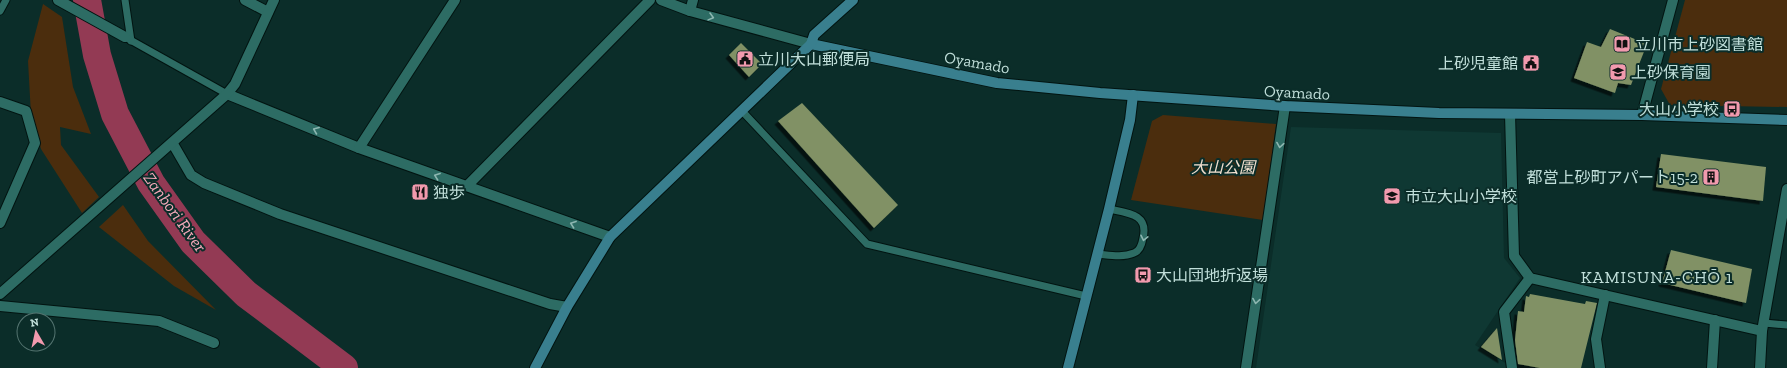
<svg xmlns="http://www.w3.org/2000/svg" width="1787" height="368" font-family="'Zilla Slab','Noto Sans JP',serif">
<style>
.built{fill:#0f3833}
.green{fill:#4b2d0d}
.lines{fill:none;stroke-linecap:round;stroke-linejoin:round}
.river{stroke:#933a54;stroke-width:28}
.building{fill:#819165;filter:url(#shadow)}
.lane-casing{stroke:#021411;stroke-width:9}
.street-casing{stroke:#021411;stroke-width:12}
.secondary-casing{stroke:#021411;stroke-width:12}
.lane{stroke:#2d6c64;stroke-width:7}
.street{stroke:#2d6c64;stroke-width:10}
.secondary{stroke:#397f8e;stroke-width:10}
.oneway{stroke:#8db7b1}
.labels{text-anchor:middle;stroke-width:4;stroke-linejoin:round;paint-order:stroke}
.poi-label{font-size:16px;fill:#c1dfda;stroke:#0b2d29;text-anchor:start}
.street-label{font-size:16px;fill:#c1dfda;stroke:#0b2d29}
.park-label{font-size:16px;font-style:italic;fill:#f1dfce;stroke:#0b2d29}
.water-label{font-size:17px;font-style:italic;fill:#f5a9ba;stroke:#0b2d29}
.neighbourhood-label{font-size:17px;letter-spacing:1px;fill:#c1dfda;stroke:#0b2d29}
</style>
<defs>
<filter id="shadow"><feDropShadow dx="-3.5" dy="3.5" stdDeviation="0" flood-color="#0009"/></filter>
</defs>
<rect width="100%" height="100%" fill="#0b2d29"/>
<polygon class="built" points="1291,127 1501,133 1504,258 1520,278 1475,345 1507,364 1508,368 1256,368"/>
<g class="green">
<polygon points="1685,0 1787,0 1787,107 1670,105 1661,89"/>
<polygon points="43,4 62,17 73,87 91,134 60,127 61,145 99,197 82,213 41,149 31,115 28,61"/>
<polygon points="1163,115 1276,124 1263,220 1131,200 1152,121"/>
<polygon points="123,205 148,241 216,310 174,286 99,227"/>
</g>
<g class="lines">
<polyline class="river" points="87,0 97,55 115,114 151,183 193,242 246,294 344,368"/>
</g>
<g class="building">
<polygon points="1610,29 1647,44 1631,85 1618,83 1615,93 1574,78 1587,42 1601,47"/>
<polygon points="741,43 762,64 749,77 729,55"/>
<polygon points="802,103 898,205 874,228 778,121"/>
<polygon points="1661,154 1766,167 1763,201 1656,187"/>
<polygon points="1671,250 1752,269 1746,303 1662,283"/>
<polygon points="1530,294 1585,304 1586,301 1597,303 1581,368 1540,368 1518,364 1515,340 1518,311 1524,312 1526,296 1529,297"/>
<polygon points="1497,328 1502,360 1481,347"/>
</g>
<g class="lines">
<g class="lane-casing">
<g id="lane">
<polyline points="125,0 131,41"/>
<polyline points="0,11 6,0"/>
<polyline points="125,37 227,94"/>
<polyline points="742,111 867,244 1086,296"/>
<path d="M1097,254C1109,255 1122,258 1134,253C1140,251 1142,244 1143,238C1149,214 1128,213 1109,209"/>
<polyline points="1764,323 1787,325"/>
</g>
</g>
<g class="street-casing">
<g id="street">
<polyline points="58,0 125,37"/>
<polyline points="245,0 268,12"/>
<polyline points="661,0 690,11 811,44"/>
<polyline points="690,11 693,0"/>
<polyline points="227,94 359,148 610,237"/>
<polyline points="0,102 26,111 35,143 0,223"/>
<polyline points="1510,114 1514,256 1530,278 1762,331"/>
<polyline points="1642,115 1673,0"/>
<polyline points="173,144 191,175 204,183 280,214 550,304 567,307"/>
<polyline points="359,148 455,0"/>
<polyline points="467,186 650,0"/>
<polyline points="0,294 227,94 235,84 274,0"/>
<polyline points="0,306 159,321 214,343"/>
<polyline points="1246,368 1285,106"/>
<polyline points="1512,368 1504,312 1530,278"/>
<polyline points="1600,368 1596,339 1605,295"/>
<polyline points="1712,368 1715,320"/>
<polyline points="1760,368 1762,331 1787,189"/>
</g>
</g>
<g class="secondary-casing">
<g id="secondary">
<polyline points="811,44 997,83 1100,93 1285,106 1439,113 1642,115 1787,120"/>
<polyline points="535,368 567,307 610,237 811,44 814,35 853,0"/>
<polyline points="1068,368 1109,209 1130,120 1133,95"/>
</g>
</g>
<use href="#lane" class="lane"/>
<use href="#street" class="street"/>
<use href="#secondary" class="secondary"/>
</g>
<defs><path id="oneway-chevron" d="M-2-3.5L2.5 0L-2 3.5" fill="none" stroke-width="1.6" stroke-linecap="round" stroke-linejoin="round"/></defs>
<g class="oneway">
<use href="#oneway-chevron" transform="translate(711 17) rotate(15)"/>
<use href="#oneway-chevron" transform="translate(316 130) rotate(-158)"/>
<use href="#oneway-chevron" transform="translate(1280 145) rotate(99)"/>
<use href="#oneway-chevron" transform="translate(437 176) rotate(-160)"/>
<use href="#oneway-chevron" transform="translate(573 224) rotate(-160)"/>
<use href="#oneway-chevron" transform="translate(1144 238) rotate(102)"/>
<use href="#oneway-chevron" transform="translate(1256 301) rotate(99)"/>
</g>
<defs>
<g id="library-square" transform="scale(0.9)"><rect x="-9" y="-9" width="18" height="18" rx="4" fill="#f29aae" stroke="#0b2d29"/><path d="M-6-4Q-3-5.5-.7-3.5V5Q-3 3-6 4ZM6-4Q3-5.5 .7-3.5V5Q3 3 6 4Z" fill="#111"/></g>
<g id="civic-square" transform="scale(0.9)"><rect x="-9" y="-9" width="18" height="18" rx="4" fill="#f29aae" stroke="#0b2d29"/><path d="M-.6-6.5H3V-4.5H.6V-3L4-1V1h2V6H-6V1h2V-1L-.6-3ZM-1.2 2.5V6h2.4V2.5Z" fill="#111"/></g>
<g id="school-square" transform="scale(0.9)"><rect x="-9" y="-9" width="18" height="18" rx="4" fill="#f29aae" stroke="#0b2d29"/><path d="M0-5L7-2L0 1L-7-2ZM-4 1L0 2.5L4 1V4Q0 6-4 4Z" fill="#111"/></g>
<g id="bus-square" transform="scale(0.9)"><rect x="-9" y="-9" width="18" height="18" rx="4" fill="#f29aae" stroke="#0b2d29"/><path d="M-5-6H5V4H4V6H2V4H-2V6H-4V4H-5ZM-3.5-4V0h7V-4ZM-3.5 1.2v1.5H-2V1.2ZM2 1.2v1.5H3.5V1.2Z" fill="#111"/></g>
<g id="building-square" transform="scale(0.9)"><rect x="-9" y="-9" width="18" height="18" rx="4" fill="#f29aae" stroke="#0b2d29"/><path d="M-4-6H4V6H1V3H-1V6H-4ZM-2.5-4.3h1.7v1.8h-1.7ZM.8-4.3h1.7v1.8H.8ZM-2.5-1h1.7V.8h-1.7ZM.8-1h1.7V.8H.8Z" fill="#111"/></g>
<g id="restaurant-square" transform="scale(0.9)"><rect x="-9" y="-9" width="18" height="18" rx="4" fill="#f29aae" stroke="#0b2d29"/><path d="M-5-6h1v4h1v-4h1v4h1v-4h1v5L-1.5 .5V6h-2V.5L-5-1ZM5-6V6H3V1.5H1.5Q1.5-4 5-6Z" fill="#111"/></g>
</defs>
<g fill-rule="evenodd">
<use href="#library-square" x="1622" y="44"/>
<use href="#civic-square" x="745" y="59"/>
<use href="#civic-square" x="1531" y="63"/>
<use href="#school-square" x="1618" y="72"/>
<use href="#bus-square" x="1732" y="109"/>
<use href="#building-square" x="1711" y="177"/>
<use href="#restaurant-square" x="420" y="192"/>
<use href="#school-square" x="1392" y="196"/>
<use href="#bus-square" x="1143" y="275"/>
</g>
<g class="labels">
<g class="poi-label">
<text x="1635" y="50">立川市上砂図書館</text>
<text x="758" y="65">立川大山郵便局</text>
<text x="1518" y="69" text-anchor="end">上砂児童館</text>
<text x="1631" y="78">上砂保育園</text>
<text x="1719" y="115" text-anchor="end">大山小学校</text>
<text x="1698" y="183" text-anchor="end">都営上砂町アパート15-2</text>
<text x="433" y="198">独歩</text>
<text x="1405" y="202">市立大山小学校</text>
<text x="1156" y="281">大山団地折返場</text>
</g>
<g class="street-label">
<text transform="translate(977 62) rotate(10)" y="6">Oyamado</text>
<text transform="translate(1297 92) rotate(3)" y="6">Oyamado</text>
</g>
<g class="park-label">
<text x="1223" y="173">大山公園</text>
</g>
<g class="water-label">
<text transform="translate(175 212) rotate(54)" y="6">Zanbori River</text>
</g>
<g class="neighbourhood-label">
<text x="1657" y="283">KAMISUNA-CHŌ 1</text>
</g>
</g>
<g transform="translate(36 332) rotate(351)"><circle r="19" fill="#0b2d29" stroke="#547470"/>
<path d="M0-3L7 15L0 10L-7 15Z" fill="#f29aae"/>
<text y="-6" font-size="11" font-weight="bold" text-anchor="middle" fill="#c1dfda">N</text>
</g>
</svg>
